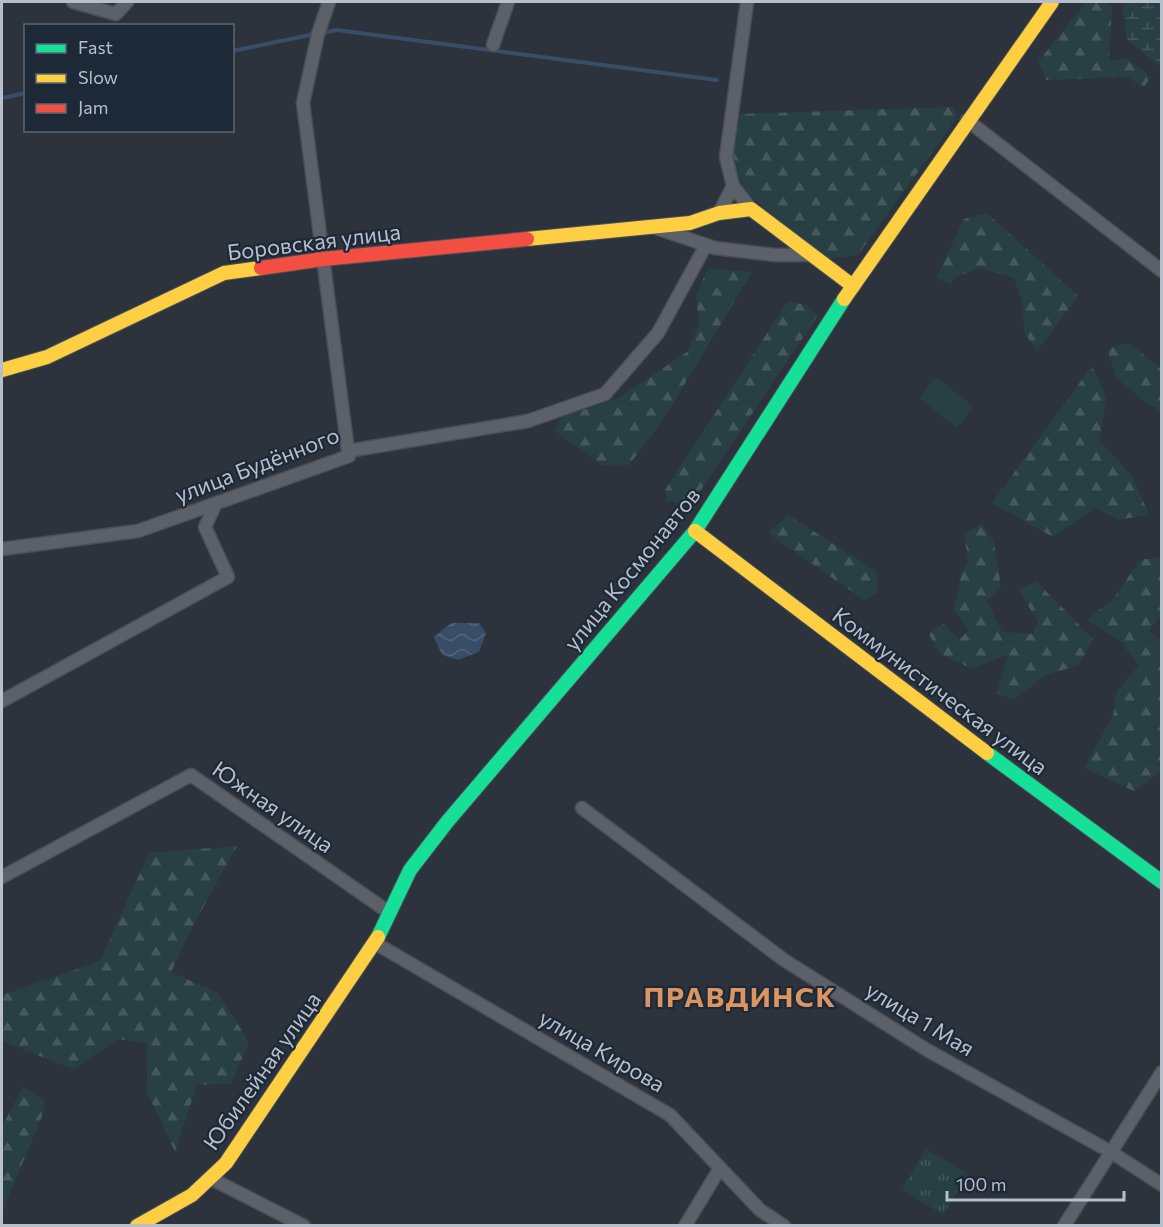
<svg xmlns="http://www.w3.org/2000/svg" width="1163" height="1227" font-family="Commissioner,sans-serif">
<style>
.green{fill:#283f43}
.forest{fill:url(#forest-firs)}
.wetland{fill:url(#wetland-marsh)}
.park{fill:url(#park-tufts)}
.water{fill:url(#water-waves)}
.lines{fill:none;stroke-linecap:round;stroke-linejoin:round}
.stream{stroke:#394d68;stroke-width:4}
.street-casing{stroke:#4a4f56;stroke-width:15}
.fast-casing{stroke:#4a4f56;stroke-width:16}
.slow-casing{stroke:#4a4f56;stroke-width:16}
.jam-casing{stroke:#4a4f56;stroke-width:16}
.street{stroke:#5c6169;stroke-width:12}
.fast{stroke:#16e098;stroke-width:14}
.slow{stroke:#ffcf43;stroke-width:14}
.jam{stroke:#f24e42;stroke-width:14}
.labels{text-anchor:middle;stroke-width:4.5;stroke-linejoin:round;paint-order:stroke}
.street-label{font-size:22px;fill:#b7bfcc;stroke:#1e2938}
.district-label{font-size:28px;font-weight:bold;letter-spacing:1.5px;fill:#da9563;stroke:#1e2938}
</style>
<defs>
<pattern id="forest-firs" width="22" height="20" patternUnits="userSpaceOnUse" patternTransform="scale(1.5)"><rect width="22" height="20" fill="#283f43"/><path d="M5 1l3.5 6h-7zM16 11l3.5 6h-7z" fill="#45595d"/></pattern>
<pattern id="wetland-marsh" width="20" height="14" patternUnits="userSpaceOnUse" patternTransform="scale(1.5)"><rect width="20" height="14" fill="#283f43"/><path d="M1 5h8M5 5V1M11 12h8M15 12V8" fill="none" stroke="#45595d"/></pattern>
<pattern id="park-tufts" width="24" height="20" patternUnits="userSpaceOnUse" patternTransform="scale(1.5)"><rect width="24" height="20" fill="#283f43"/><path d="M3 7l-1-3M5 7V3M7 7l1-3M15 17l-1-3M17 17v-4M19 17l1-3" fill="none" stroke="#45595d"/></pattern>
<pattern id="water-waves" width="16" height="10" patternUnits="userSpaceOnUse" patternTransform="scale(1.5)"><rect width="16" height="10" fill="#394d68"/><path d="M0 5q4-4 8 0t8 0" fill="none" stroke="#53657c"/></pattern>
</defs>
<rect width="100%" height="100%" fill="#2c333c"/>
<polygon class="green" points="936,377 974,407 957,428 919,398"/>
<g class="forest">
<polygon points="1086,2 1108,2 1112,6 1109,60 1128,59 1151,77 1144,87 1127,77 1046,80 1038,62"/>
<polygon points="952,107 958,116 858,255 828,259 789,229 743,189 733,156 740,114"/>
<polygon points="987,213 1078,296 1037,351 1024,332 1023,303 1014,278 981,268 955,277 951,284 936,278 964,219"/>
<polygon points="708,268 752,272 663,420 629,465 602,465 555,431 562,417 619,398 687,352 699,325 696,295"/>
<polygon points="788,301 805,305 818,315 691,505 667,501 665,490"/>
<polygon points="1128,343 1161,368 1161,414 1117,379 1107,349"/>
<polygon points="1092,366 1107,398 1099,440 1132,476 1149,514 1119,520 1095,508 1053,537 992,503"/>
<polygon points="788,515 876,571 878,593 864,600 768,533"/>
<polygon points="982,523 994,543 1001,587 987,601 1002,632 1033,634 1038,621 1018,590 1036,581 1093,639 1079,665 1046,675 1013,700 997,693 1008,654 973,669 939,653 929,634 943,623 959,640 969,630 954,610 961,575 968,560 964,534"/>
<polygon points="1161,557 1161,615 1149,631 1161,642 1162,677 1160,682 1162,685 1161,772 1134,791 1084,768 1113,715 1117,691 1139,665 1119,640 1087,620 1113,599 1140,560"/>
<polygon points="237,846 195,922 171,972 218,993 249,1042 231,1084 197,1085 175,1152 147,1092 147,1043 118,1039 73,1069 2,1041 2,995 100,961 149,853"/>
<polygon points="23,1086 45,1101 43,1114 2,1212 2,1127"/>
</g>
<polygon class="wetland" points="1126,2 1161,2 1161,65 1157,65 1127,39 1123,8"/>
<polygon class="park" points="926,1149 968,1174 943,1215 902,1189"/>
<polygon class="water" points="451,623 479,623 486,633 479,652 458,660 442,655 434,637"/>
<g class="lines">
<g class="stream">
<polyline points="322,33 337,30 717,80"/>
<polyline points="232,51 315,34"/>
<polyline points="2,98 26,93"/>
</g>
<g class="street-casing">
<g id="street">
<polyline points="73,2 116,14 127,2"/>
<polyline points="329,2 318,34 303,103 348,451"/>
<polyline points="747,2 726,157 733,186 751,209"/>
<polyline points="493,45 508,2"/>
<polyline points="967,120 1162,271"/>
<polyline points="719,213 733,186"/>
<polyline points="656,228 715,248 775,255 812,255"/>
<polyline points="2,549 138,531 349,456 348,451 528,421 605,394 658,333 706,245"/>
<polyline points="2,701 228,577 205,527 216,503"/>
<polyline points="582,808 784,960 927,1050 1111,1152 1162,1185"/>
<polyline points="2,877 191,775 390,913"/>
<polyline points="375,943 670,1115 760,1210 784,1226"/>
<polyline points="210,1178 304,1226"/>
<polyline points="685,1226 720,1168"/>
<polyline points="1064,1226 1162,1072"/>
</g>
</g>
<g class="fast-casing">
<g id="fast">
<polyline points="987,753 1162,882"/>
<polyline points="378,937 410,870 447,822 695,531 844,299"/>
</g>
</g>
<g class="slow-casing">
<g id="slow">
<polyline points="527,239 690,223 719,213 751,209 853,286"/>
<polyline points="844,299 1052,2"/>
<polyline points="2,370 47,357 224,273 261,268"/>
<polyline points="695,531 987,753"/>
<polyline points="137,1226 192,1195 226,1163 378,937"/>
</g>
</g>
<g class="jam-casing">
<polyline id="jam" points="261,268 323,259 527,239"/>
</g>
<use href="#street" class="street"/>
<use href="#fast" class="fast"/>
<use href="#slow" class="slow"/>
<use href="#jam" class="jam"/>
</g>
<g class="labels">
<g class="street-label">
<text transform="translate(314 242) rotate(-7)" y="8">Боровская улица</text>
<text transform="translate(257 465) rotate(-21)" y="8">улица Будённого</text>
<text transform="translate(632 569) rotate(-51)" y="8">улица Космонавтов</text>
<text transform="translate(940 691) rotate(37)" y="8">Коммунистическая улица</text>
<text transform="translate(273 807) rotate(35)" y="8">Южная улица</text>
<text transform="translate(920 1019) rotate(31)" y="8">улица 1 Мая</text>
<text transform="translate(602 1051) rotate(30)" y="8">улица Кирова</text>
<text transform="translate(262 1071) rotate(-55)" y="8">Юбилейная улица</text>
</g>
<g class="district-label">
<text x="740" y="1007">ПРАВДИНСК</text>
</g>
</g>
<rect width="1163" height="1227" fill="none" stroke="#b7bfcc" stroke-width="6"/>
<rect x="24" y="24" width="210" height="108" fill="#1e2938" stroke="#5b6573" stroke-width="1.5"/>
<rect x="36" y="44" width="30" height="9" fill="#16e098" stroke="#5b6573" stroke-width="1.5"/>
<text x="78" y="54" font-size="18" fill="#b7bfcc">Fast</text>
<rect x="36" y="74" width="30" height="9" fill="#ffcf43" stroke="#5b6573" stroke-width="1.5"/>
<text x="78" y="84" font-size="18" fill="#b7bfcc">Slow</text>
<rect x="36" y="104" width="30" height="9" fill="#f24e42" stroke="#5b6573" stroke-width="1.5"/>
<text x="78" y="114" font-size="18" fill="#b7bfcc">Jam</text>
<path d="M947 1191v9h177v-9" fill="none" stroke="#b7bfcc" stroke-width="3"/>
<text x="956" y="1191" font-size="18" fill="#b7bfcc" stroke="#1e2938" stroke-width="4.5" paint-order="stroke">100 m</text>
</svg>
